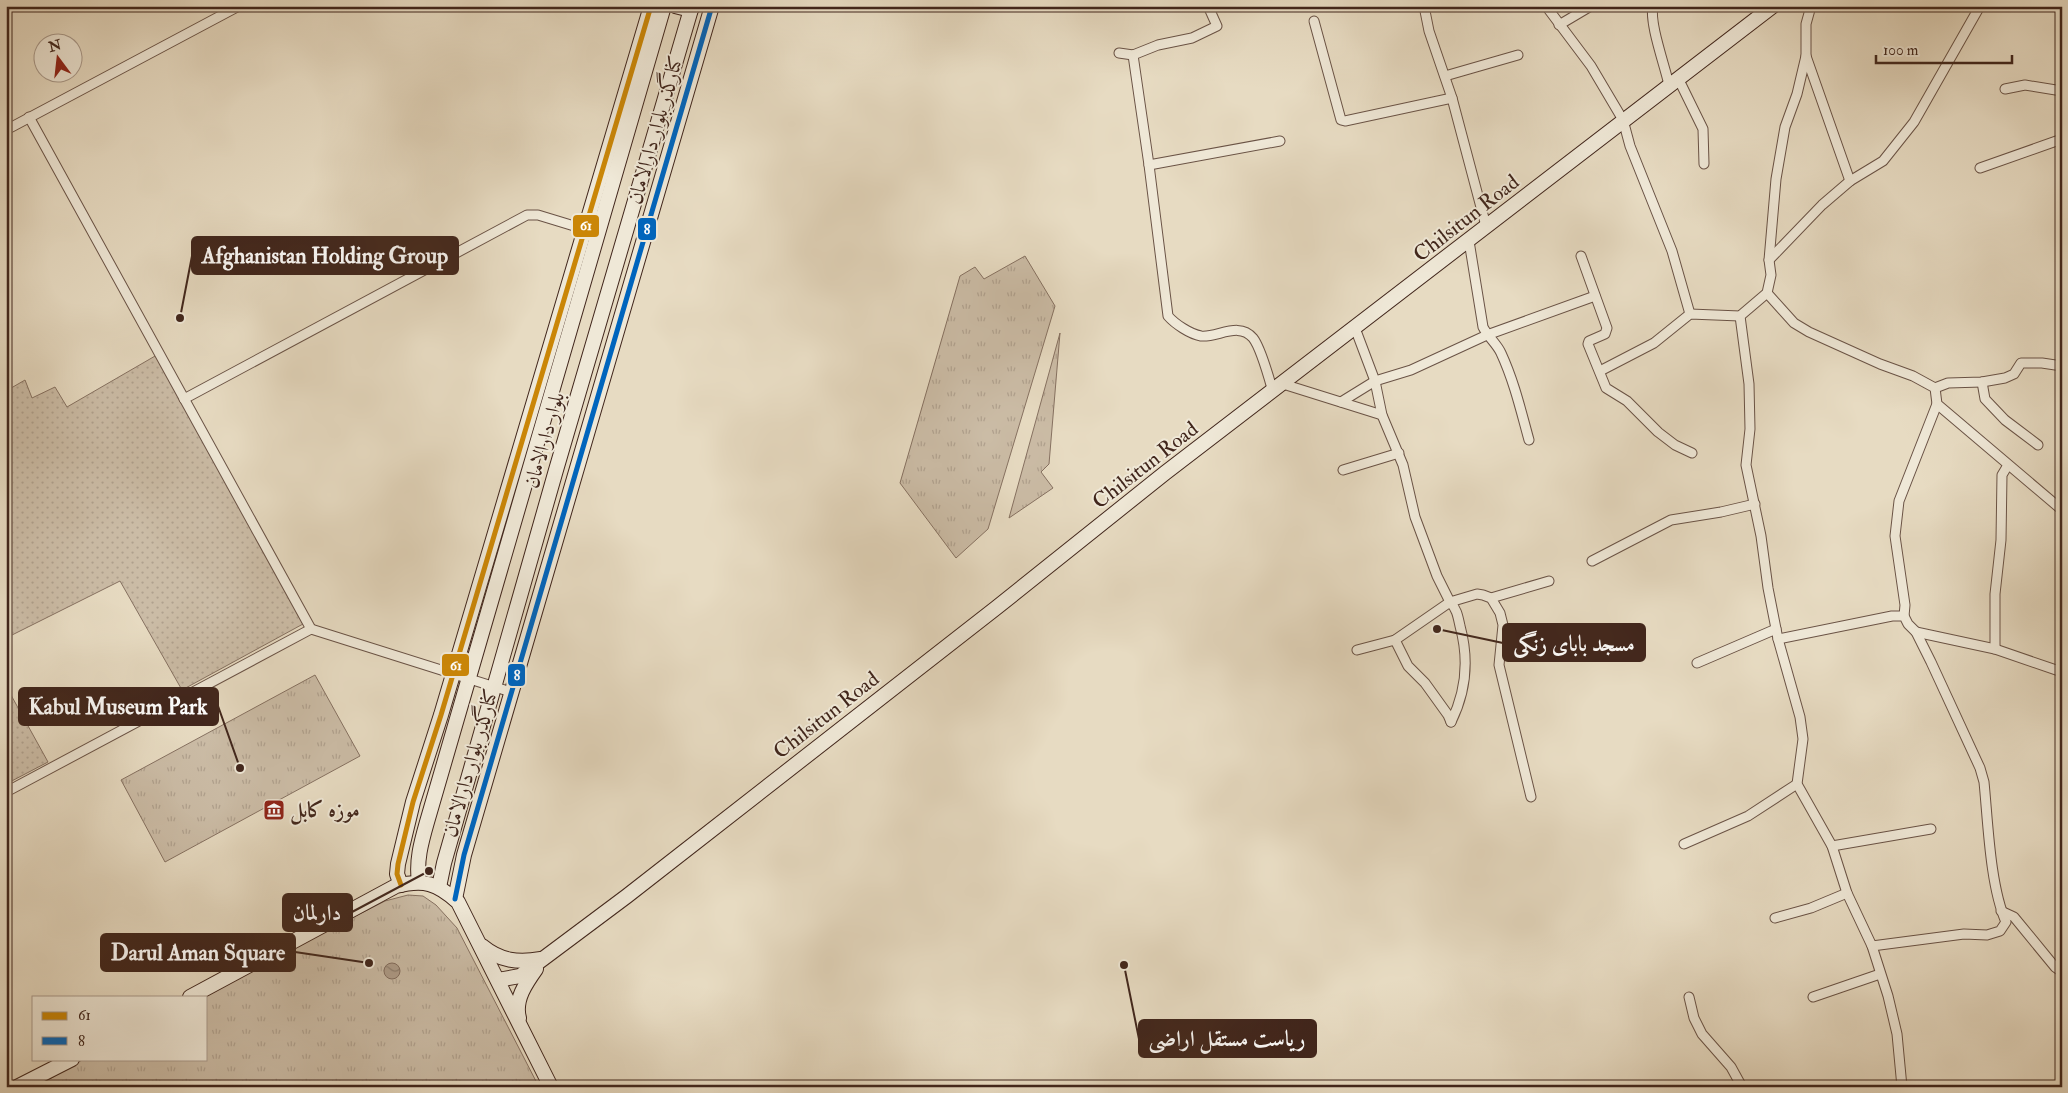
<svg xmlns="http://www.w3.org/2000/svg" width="2068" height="1093" font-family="'IM FELL Double Pica',Amiri,serif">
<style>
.grass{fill:url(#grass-dots);stroke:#867161}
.park{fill:url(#park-tufts);stroke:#867161}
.water{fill:url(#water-waves);stroke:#836d5e}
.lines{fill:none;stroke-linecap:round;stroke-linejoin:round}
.street-casing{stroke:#6a5346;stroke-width:11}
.secondary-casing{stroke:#41261c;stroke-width:16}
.street{stroke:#efe8d7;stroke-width:9}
.secondary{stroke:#efe8d7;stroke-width:14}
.bus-1-casing{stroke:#efe8d7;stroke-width:9}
.bus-2-casing{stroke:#efe8d7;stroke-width:9}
.bus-1{stroke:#ca8607;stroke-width:5}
.bus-2{stroke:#0065bd;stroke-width:5}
.labels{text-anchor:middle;stroke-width:4;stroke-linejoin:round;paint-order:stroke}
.street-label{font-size:21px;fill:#41261c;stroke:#efe8d7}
.poi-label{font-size:21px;font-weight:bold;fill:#41261c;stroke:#efe8d7;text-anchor:start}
.leader{fill:none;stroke:#41261c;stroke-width:2}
.callout-dot{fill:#41261c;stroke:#efe8d7;stroke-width:2}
.callout{fill:#41261c;stroke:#41261c;stroke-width:2}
.callout-label{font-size:22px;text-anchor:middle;font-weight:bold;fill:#fff}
.line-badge{stroke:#efe8d7;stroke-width:2}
.badge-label{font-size:14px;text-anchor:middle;font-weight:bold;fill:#fff}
</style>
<defs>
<pattern id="grass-dots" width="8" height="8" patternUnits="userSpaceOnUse" patternTransform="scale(1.25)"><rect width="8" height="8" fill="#cbbca6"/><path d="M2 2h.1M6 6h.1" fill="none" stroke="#b0a18e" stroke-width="1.8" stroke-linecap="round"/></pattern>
<pattern id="park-tufts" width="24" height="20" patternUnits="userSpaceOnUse" patternTransform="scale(1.25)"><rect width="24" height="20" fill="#cbbca6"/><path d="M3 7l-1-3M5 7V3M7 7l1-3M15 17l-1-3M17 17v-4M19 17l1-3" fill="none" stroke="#b0a18e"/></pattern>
<pattern id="water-waves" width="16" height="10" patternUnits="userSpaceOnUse" patternTransform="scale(1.25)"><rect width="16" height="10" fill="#af9d8a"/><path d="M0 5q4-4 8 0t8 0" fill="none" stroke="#908070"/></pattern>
</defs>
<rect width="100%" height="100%" fill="#e7dbc2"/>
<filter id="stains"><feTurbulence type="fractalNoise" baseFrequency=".004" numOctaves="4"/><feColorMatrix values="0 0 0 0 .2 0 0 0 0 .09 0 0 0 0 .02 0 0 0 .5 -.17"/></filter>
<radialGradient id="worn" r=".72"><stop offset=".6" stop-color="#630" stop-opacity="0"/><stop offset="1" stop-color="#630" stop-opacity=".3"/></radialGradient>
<g class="grass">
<polygon points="162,352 235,498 303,624 182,690 120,581 6,638 6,391 25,380 32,398 55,387 67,407"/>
<polygon points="6,686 48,762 6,784"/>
</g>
<g class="park">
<polygon points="1025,256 1055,306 988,529 956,558 900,483 960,276 975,267 984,279"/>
<polygon points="1060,333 1049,464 1041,472 1053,488 1009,518"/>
<polygon points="315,675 360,756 165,862 121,780"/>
<polygon points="408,895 423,896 436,905 457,928 539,1087 36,1087 84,1059 206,1059 206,997 197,997 385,901"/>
</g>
<circle class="water" cx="392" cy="971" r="8"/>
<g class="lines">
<g class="street-casing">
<g id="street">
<polyline points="1424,6 1429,31 1452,98 1486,226"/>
<polyline points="1546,6 1591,66 1623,120 1630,146 1672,251 1690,314"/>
<path d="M1653,6C1649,23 1665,66 1669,85"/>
<polyline points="1314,21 1341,120 1345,121 1452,98"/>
<polyline points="1559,25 1591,6"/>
<polyline points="1119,53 1133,55 1158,45 1192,38 1217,26 1208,6"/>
<path d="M1133,55L1149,165L1168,316C1175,324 1190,334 1201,336C1217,338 1239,321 1253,338C1261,348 1269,378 1273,392"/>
<polyline points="1806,56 1850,181"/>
<polyline points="1445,76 1518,55"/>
<polyline points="1678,78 1703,129 1704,164"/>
<polyline points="2005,89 2025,85 2062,91"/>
<polyline points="29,117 311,629"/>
<polyline points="6,130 239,6"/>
<polyline points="1149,165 1280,141"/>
<polyline points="1980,168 2062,139"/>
<path d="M1469,241L1483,327C1488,337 1497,344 1501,353C1514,381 1521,411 1529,440"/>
<polyline points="1581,256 1607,328 1605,334 1589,341 1588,344 1606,388 1627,401 1658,432 1675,445 1692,453"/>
<polyline points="1769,260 1822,205 1850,181 1883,161 1914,122 1980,6"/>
<polyline points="1767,293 1794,323 1809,332 1880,364 1913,376 1935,388 1937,404 2062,510"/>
<polyline points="1740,316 1749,384 1750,429 1746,465 1761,536 1768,588 1778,639 1800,717 1803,739 1797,784 1832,846 1847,893 1872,946 1888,996 1897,1034 1902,1087"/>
<polyline points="1355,328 1375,381 1382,415 1403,465 1415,517 1437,576 1450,602 1395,640 1357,650"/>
<polyline points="1600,371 1654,343 1690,314 1740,316 1767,293 1771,275 1769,260 1776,179 1785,127 1797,94 1806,56 1806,24 1811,6"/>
<polyline points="1982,382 1985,399 2005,420 2038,445"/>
<polyline points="1283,384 1382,415"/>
<polyline points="1935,388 1948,383 1982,382 2005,378 2014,374 2021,363 2042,363 2062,366"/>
<polyline points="184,399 527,215 538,215 584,229"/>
<polyline points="1341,402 1375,381 1411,370 1487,335 1595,296"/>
<polyline points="1343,470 1399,453"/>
<polyline points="1592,561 1671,520 1721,512 1755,504"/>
<polyline points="1491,598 1549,581"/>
<polyline points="1904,616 1905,605 1895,536 1899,501 1937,404"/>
<polyline points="311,629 511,692"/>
<polyline points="1916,632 1995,649 2062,672"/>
<path d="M1778,639L1892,616H1904L1908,624L1916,632L1931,662L1980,768L1984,782C1988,822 1990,886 2006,922L2000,931L1987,935L1964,934L1872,946"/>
<polyline points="1395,640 1408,666 1425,683 1448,715 1451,722"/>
<polyline points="1995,649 1995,594 2001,540 2002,475 2008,465"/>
<polyline points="1697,663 1776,629"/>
<path d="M1451,722C1466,692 1469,659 1460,626C1458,617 1457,609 1450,602L1477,594L1483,595L1491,598L1500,613L1503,625L1499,665L1531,797"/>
<polyline points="6,792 311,629"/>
<polyline points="1684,844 1748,816 1797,784"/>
<polyline points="1832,846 1931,829"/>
<polyline points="2001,911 2014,917 2055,967 2062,972"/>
<polyline points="1775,918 1811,908 1847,893"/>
<polyline points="1689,997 1694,1018 1702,1034 1731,1067 1742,1087"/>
<polyline points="1813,997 1880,974"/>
</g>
</g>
<g class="secondary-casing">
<g id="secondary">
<polyline points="675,6 691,10"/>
<path d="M419,882C416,861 421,843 427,822L664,6"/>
<polyline points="401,885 397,874 398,864 413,802 441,715 651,6"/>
<polyline points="439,887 444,863 556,470 692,6"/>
<polyline points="455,899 464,855 712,6"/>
<path d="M482,946C500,961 518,963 541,959"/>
<polyline points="498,980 520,976 627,896 996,608 1165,473 1773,6"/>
<path d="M190,997L396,886C424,879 437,883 458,902L551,1087"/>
<path d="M519,1018C514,1000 526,983 536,969"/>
<polyline points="17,1087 72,1059"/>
</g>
</g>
<use href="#street" class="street"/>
<use href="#secondary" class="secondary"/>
<g class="bus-1-casing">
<polyline id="bus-1" points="401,885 397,874 398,864 413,802 441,715 651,6"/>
</g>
<g class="bus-2-casing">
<polyline id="bus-2" points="455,899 464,855 712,6"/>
</g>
<use href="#bus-1" class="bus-1"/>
<use href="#bus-2" class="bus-2"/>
</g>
<defs>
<g id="museum-square" transform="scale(1.125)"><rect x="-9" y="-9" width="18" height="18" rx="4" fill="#8f2418" stroke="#efe8d7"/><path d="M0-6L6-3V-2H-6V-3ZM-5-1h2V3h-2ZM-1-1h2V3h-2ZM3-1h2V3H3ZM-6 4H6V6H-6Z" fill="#fff"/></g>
</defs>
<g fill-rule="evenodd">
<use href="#museum-square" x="274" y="810"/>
</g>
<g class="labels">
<g class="street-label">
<text transform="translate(655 130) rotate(-74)" y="7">کنارگذر بلوار دارالامان</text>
<text transform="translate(1466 218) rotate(-38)" y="7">Chilsitun Road</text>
<text transform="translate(544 440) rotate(-74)" y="7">بلوار دارالامان</text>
<text transform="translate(1145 465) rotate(-38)" y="7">Chilsitun Road</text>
<text transform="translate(826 715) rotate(-38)" y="7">Chilsitun Road</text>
<text transform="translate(470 763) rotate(-74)" y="7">کنارگذر بلوار دارالامان</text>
</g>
<g class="poi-label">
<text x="290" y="817">موزه کابل</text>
</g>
</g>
<path class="leader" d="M180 318L192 256M1437 629L1503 643M240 768L218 706M429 871L352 912M369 963L295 952M1124 965L1139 1039"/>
<g class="callout-dot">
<circle cx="180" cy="318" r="5"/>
<circle cx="1437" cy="629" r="5"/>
<circle cx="240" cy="768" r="5"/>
<circle cx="429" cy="871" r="5"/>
<circle cx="369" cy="963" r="5"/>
<circle cx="1124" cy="965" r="5"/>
</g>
<g class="callout">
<rect x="192" y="237" width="266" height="37" rx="5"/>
<rect x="1503" y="624" width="142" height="37" rx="5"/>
<rect x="19" y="688" width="199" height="37" rx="5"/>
<rect x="283" y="894" width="69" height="37" rx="5"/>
<rect x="101" y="934" width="194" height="37" rx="5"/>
<rect x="1139" y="1020" width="177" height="37" rx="5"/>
</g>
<g class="callout-label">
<text x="325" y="263">Afghanistan Holding Group</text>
<text x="1574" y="651">مسجد بابای زنگی</text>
<text x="118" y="714">Kabul Museum Park</text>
<text x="317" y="920">دارلمان</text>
<text x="198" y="960">Darul Aman Square</text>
<text x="1227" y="1046">ریاست مستقل اراضی</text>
</g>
<g class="line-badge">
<rect x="572" y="214" width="28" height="24" rx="5" fill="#ca8607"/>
<rect x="637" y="217" width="20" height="24" rx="5" fill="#0065bd"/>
<rect x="441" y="653" width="29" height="24" rx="5" fill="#ca8607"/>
<rect x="507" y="663" width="19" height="24" rx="5" fill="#0065bd"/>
</g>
<g class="badge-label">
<text x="586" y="230">61</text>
<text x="647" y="234">8</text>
<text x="456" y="670">61</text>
<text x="517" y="680">8</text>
</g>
<rect width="2068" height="1093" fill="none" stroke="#e7dbc2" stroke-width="25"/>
<rect x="8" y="8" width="2053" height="1078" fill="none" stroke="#41261c" stroke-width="2.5"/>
<rect x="12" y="12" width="2043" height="1068" fill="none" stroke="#41261c"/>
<rect x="32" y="996" width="175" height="65" fill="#efe8d7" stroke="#a99a8c"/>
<rect x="42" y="1012" width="25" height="8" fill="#ca8607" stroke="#a99a8c"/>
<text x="78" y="1020" font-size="15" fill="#41261c">61</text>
<rect x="42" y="1037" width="25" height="8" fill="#0065bd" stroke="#a99a8c"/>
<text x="78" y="1046" font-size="15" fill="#41261c">8</text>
<g transform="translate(58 58) rotate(345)"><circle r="24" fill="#efe8d7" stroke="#a99a8c"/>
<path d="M0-4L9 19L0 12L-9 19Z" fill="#8f2418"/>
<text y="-8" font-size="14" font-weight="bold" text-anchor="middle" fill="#41261c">N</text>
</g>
<path d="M1876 55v8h136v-8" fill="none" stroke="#41261c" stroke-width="2.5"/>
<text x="1883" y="55" font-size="15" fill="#41261c" stroke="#efe8d7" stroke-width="4" paint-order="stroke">100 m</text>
<rect width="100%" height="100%" filter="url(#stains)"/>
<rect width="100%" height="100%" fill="url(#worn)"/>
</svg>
